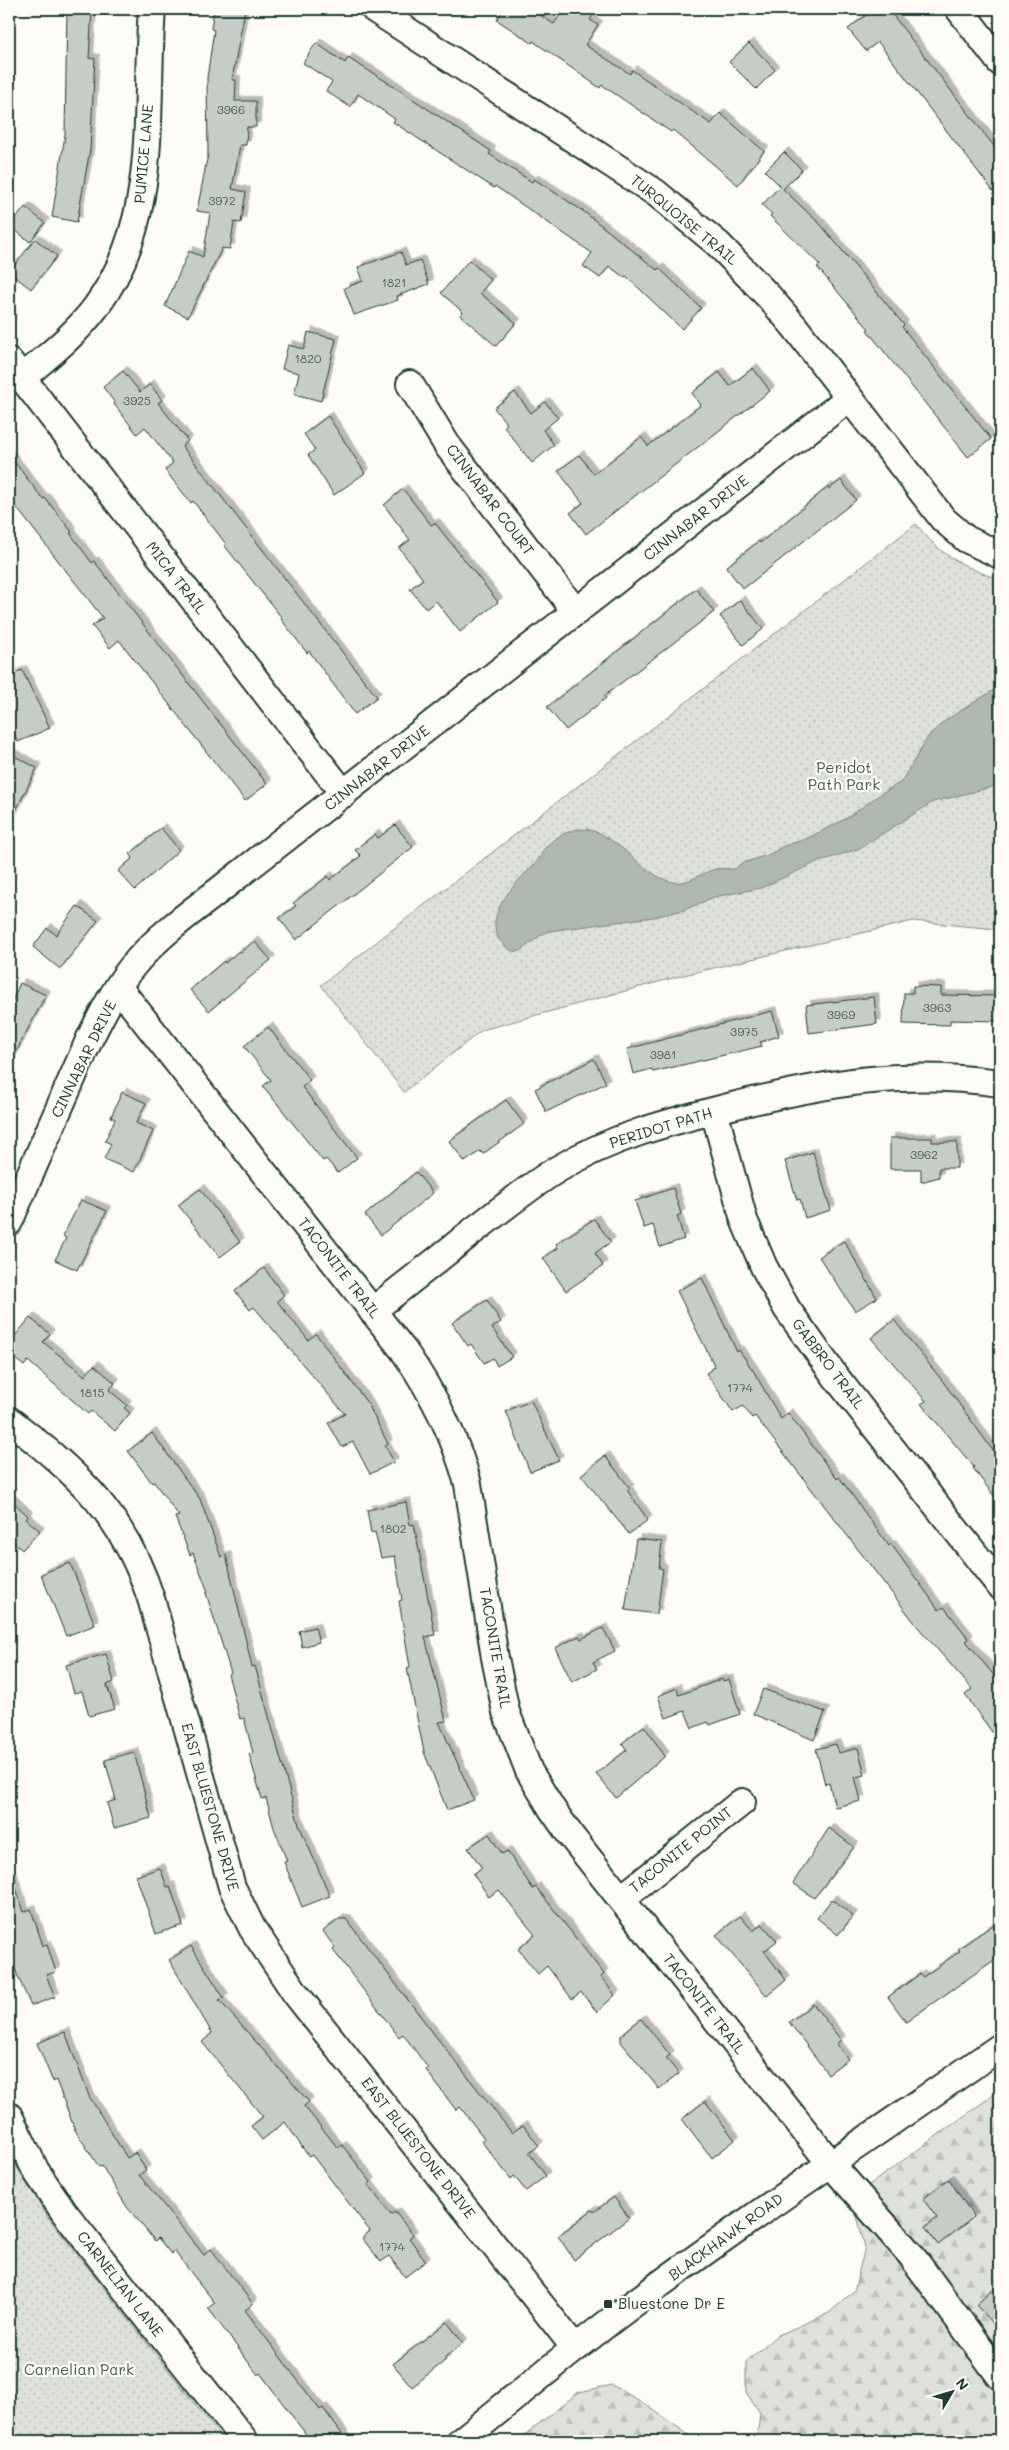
<svg xmlns="http://www.w3.org/2000/svg" width="1009" height="2450" font-family="Mali,sans-serif">
<style>
.grass{fill:url(#grass-dots);stroke:#7e8e88}
.forest{fill:url(#forest-firs);stroke:#7e8e88}
.water{fill:#aeb8b1;stroke:#75877f}
.building{fill:#c6cdc7;stroke:#1f3d34;filter:url(#shadow)}
.lines{fill:none;stroke-linecap:round;stroke-linejoin:round}
.minor-casing{stroke:#1f3d34;stroke-width:30}
.minor{stroke:#fdfcf7;stroke-width:26}
.poi-dot{fill:#1f3d34;stroke:#fdfcf7;stroke-width:2}
.labels{text-anchor:middle;stroke-width:4.5;stroke-linejoin:round;paint-order:stroke}
.number-label{font-size:12px;fill:#496159}
.street-label{font-size:15px;fill:#1f3d34;stroke:#fdfcf7}
.park-label{font-size:15px;fill:#455e55;stroke:#fdfcf7}
.poi-label{font-size:15px;fill:#1f3d34;stroke:#fdfcf7;text-anchor:start}
</style>
<defs>
<pattern id="grass-dots" width="8" height="8" patternUnits="userSpaceOnUse" patternTransform="scale(1.25)"><rect width="8" height="8" fill="#dde0db"/><path d="M2 2h.1M6 6h.1" fill="none" stroke="#bdc1bd" stroke-width="1.8" stroke-linecap="round"/></pattern>
<pattern id="forest-firs" width="22" height="20" patternUnits="userSpaceOnUse" patternTransform="scale(1.25)"><rect width="22" height="20" fill="#dde0db"/><path d="M5 1l3.5 6h-7zM16 11l3.5 6h-7z" fill="#bdc1bd"/></pattern>
<filter id="shadow"><feDropShadow dx="4.5" dy="-4.5" stdDeviation="0" flood-color="#0004"/></filter>
</defs>
<rect width="100%" height="100%" fill="#fdfcf7"/>
<filter id="ink" filterUnits="userSpaceOnUse"><feTurbulence type="fractalNoise" baseFrequency=".02" numOctaves="2"/><feDisplacementMap in="SourceGraphic" scale="10" xChannelSelector="R" yChannelSelector="G"/><feConvolveMatrix kernelMatrix="1 2 1 2 8 2 1 2 1" color-interpolation-filters="sRGB"/></filter>
<g filter="url(#ink)">
<g class="grass">
<path d="M916,524C943,558 961,565 1000,580V927L995,929L913,921L684,975L482,1030L404,1092L321,985Z"/>
<polygon points="9,2154 48,2217 224,2441 9,2441"/>
</g>
<g class="forest">
<polygon points="1000,2090 1000,2441 753,2441 757,2438 760,2414 746,2392 746,2362 776,2336 829,2313 854,2291 865,2247 855,2208 865,2188"/>
<polygon points="612,2385 645,2404 697,2441 517,2441 579,2392"/>
</g>
<path class="water" d="M1000,686V785L933,802L858,849L815,863L761,888L714,897L684,910L654,917L549,931L541,935L520,951C513,952 508,950 503,944C478,919 517,881 535,864C540,859 541,853 545,848C551,840 564,833 574,830C609,822 636,870 666,880C686,888 699,873 716,869C722,868 729,869 735,869L740,864L770,854L784,846L806,839L847,818L882,793L901,782L930,734L946,720Z"/>
<g class="building">
<polygon points="67,9 92,9 89,58 95,59 90,149 77,222 52,217 65,135"/>
<polygon points="214,9 245,9 232,80 236,80 235,101 256,101 256,127 247,127 246,145 240,145 232,189 246,192 241,223 234,222 230,249 222,248 188,317 165,306 189,251 203,257 210,213 197,211 208,154 207,78 214,30 211,29"/>
<polygon points="503,9 530,9 554,24 564,9 597,9 590,20 598,25 585,45 630,74 632,70 711,124 720,113 764,151 738,185 673,130 671,132 602,85 600,88 533,41 532,43 497,20"/>
<polygon points="874,9 888,9 1000,154 1000,200 878,42 866,51 848,29"/>
<polygon points="316,43 345,63 348,58 387,82 491,151 489,154 532,182 534,179 583,211 657,270 659,268 701,308 682,329 626,276 625,278 609,266 600,278 583,266 592,253 495,186 494,188 393,122 395,119 358,94 350,107 326,91 332,82 303,63"/>
<polygon points="749,43 775,70 756,89 729,62"/>
<polygon points="784,152 802,170 783,189 821,225 904,325 902,327 991,439 968,457 867,330 869,329 817,267 820,265 770,216 772,214 762,205 780,186 765,171"/>
<polygon points="25,207 45,223 30,242 10,226"/>
<polygon points="35,239 57,256 31,289 9,272"/>
<polygon points="401,252 406,265 420,260 429,284 397,296 398,300 354,315 344,288 363,281 358,267"/>
<polygon points="469,260 491,280 480,293 516,323 496,346 460,315 463,312 441,293"/>
<polygon points="308,332 336,339 321,401 294,394 299,373 282,369 288,345 304,349"/>
<polygon points="753,368 770,391 586,534 570,513 583,503 558,471 579,455 594,474 641,437 648,446 701,405 692,393 719,372 730,386"/>
<polygon points="123,371 140,392 150,384 162,400 158,403 188,441 182,446 377,697 355,714 309,651 307,653 281,619 282,618 224,545 226,544 193,501 191,503 165,470 173,463 145,427 137,434 114,404 115,403 103,387"/>
<polygon points="515,392 531,413 545,402 558,418 543,430 554,445 532,463 504,427 507,424 494,408"/>
<polygon points="328,416 365,473 334,495 308,455 315,450 304,434"/>
<polygon points="9,455 43,499 45,498 72,532 70,533 92,563 94,561 267,784 245,801 119,640 110,648 92,626 103,618 9,498"/>
<polygon points="841,480 856,500 743,589 726,567 759,541 760,543 828,487 829,489"/>
<polygon points="403,489 431,525 435,523 498,602 460,632 436,601 426,609 410,589 423,579 399,548 410,540 384,505"/>
<polygon points="696,589 714,612 604,696 606,698 566,730 547,707"/>
<polygon points="740,600 763,629 743,645 720,616"/>
<polygon points="22,670 50,728 18,742 9,723 9,676"/>
<polygon points="9,753 37,768 9,824"/>
<polygon points="395,825 413,847 296,940 279,918 296,906 293,903 328,876 330,880 361,856 355,850 375,834 378,838"/>
<polygon points="161,828 179,850 135,890 118,871 133,858 130,854"/>
<polygon points="77,906 98,921 60,969 33,947 47,928 56,935"/>
<polygon points="254,941 271,960 209,1011 190,990 224,961 225,963 239,951 241,952"/>
<polygon points="20,983 46,995 9,1065 9,1008"/>
<polygon points="913,986 941,987 941,995 1000,996 1000,1021 950,1020 950,1025 903,1024 904,993 913,993"/>
<polygon points="874,997 877,1024 809,1033 806,1005"/>
<polygon points="772,1011 779,1036 760,1042 762,1046 653,1072 652,1069 633,1074 627,1049"/>
<polygon points="268,1027 310,1080 302,1087 357,1158 338,1173 326,1159 323,1161 263,1086 271,1080 244,1046"/>
<polygon points="594,1059 606,1083 546,1112 535,1089"/>
<polygon points="122,1092 146,1103 136,1123 153,1131 134,1172 104,1159 111,1144 105,1141 115,1119 111,1117"/>
<polygon points="506,1100 524,1124 483,1154 480,1151 465,1162 449,1141"/>
<polygon points="890,1138 932,1138 932,1142 957,1142 957,1168 939,1168 939,1177 921,1182 921,1169 890,1169"/>
<polygon points="813,1152 831,1210 805,1218 800,1199 797,1200 785,1161"/>
<polygon points="416,1172 433,1193 381,1235 365,1215"/>
<polygon points="673,1188 681,1214 677,1216 684,1239 660,1247 653,1225 644,1228 635,1201"/>
<polygon points="200,1189 240,1242 220,1257 178,1205"/>
<polygon points="81,1200 107,1211 77,1270 55,1260 66,1238 63,1236"/>
<polygon points="594,1219 611,1242 595,1253 603,1266 566,1291 543,1258 558,1248 556,1244"/>
<polygon points="844,1241 877,1298 855,1311 819,1257"/>
<polygon points="264,1268 284,1295 277,1301 308,1340 316,1334 368,1404 388,1444 385,1446 394,1462 370,1474 353,1442 342,1447 328,1423 345,1414 254,1307 250,1310 235,1291"/>
<polygon points="702,1278 737,1352 739,1350 754,1372 781,1419 788,1413 837,1479 839,1477 889,1546 891,1544 939,1610 944,1607 969,1639 966,1641 1000,1683 1000,1743 965,1695 972,1689 918,1627 755,1416 752,1418 743,1406 733,1412 706,1373 715,1367 677,1291"/>
<polygon points="487,1300 501,1322 492,1328 512,1357 497,1366 493,1358 484,1363 471,1344 468,1346 452,1323"/>
<polygon points="30,1318 50,1334 43,1342 85,1376 94,1365 115,1383 109,1390 127,1405 124,1408 130,1413 115,1431 91,1411 88,1414 28,1361 24,1366 9,1354 9,1343"/>
<polygon points="894,1320 944,1383 994,1452 1000,1447 1000,1504 973,1468 974,1467 921,1404 926,1401 871,1338"/>
<polygon points="531,1401 559,1460 530,1472 506,1411"/>
<polygon points="152,1433 200,1499 221,1557 226,1555 252,1667 255,1666 299,1825 330,1896 302,1907 284,1862 287,1861 274,1828 266,1798 262,1799 249,1754 253,1753 244,1718 240,1719 228,1674 231,1673 206,1593 208,1592 193,1553 190,1555 175,1517 179,1516 154,1482 152,1483 128,1451"/>
<polygon points="605,1456 630,1488 627,1490 648,1520 629,1534 581,1475"/>
<polygon points="9,1498 28,1516 26,1519 40,1531 22,1550 9,1538"/>
<polygon points="406,1502 410,1525 414,1524 435,1635 425,1637 446,1721 439,1722 474,1800 447,1810 424,1752 407,1668 410,1667 399,1601 402,1600 395,1556 381,1558 375,1532 371,1533 367,1510"/>
<polygon points="636,1539 662,1542 659,1568 663,1569 657,1614 625,1610"/>
<polygon points="70,1563 95,1625 66,1636 41,1574"/>
<polygon points="315,1627 319,1642 302,1647 299,1631"/>
<polygon points="603,1628 615,1651 593,1662 597,1669 572,1682 555,1648 579,1636 581,1639"/>
<polygon points="106,1654 114,1682 107,1685 115,1709 89,1716 82,1691 74,1693 66,1665"/>
<polygon points="722,1679 723,1681 729,1679 740,1714 710,1725 708,1722 692,1728 685,1711 666,1718 658,1696 677,1688 679,1695"/>
<polygon points="763,1689 825,1712 814,1740 753,1714"/>
<polygon points="644,1726 665,1756 616,1798 596,1774 627,1750 622,1743"/>
<polygon points="836,1744 839,1753 858,1748 865,1775 855,1777 861,1801 835,1807 829,1783 825,1784 816,1749"/>
<polygon points="134,1752 151,1818 114,1828 107,1803 116,1800 105,1760"/>
<polygon points="829,1828 854,1847 814,1898 793,1883"/>
<polygon points="489,1834 502,1854 507,1851 533,1889 536,1887 604,1974 601,1977 615,1995 597,2012 581,1992 572,1999 547,1966 538,1974 518,1949 535,1935 499,1890 489,1897 473,1874 482,1868 468,1848"/>
<polygon points="160,1868 167,1887 170,1886 183,1925 156,1934 136,1876"/>
<polygon points="9,1876 12,1876 24,1912 31,1909 43,1946 47,1945 56,1972 46,1975 55,1997 31,2006 9,1956"/>
<polygon points="832,1899 853,1916 838,1935 817,1918"/>
<polygon points="740,1916 753,1931 762,1924 777,1941 764,1951 786,1980 767,1996 716,1935"/>
<polygon points="340,1919 346,1919 434,2034 512,2133 523,2125 539,2146 529,2153 546,2176 526,2191 514,2176 511,2179 481,2141 484,2138 460,2107 456,2110 426,2070 428,2068 403,2034 399,2037 333,1950 335,1948 323,1931"/>
<polygon points="1000,1920 1000,1956 906,2022 888,1997 920,1974 923,1977 960,1951 958,1949"/>
<polygon points="191,1946 224,1998 219,2000 309,2102 304,2106 338,2148 342,2145 371,2182 368,2185 391,2215 395,2212 413,2235 409,2238 426,2261 405,2277 389,2256 381,2262 362,2238 370,2231 312,2155 309,2157 285,2122 262,2140 251,2126 263,2117 202,2042 212,2033 169,1960"/>
<polygon points="813,2004 841,2040 836,2044 848,2059 828,2074 789,2022"/>
<polygon points="641,2019 670,2055 666,2058 679,2074 659,2089 621,2042 621,2035"/>
<polygon points="65,2032 89,2096 127,2158 135,2153 146,2170 139,2175 204,2255 211,2249 253,2304 245,2310 320,2410 323,2408 347,2441 311,2441 260,2373 258,2375 208,2308 215,2303 174,2251 171,2254 158,2238 155,2241 127,2207 102,2166 99,2167 75,2130 56,2080 53,2082 37,2043"/>
<polygon points="705,2101 735,2140 712,2158 682,2119"/>
<polygon points="949,2179 974,2217 938,2245 925,2227 937,2218 923,2199"/>
<polygon points="614,2197 629,2218 574,2260 558,2236 592,2210 594,2212"/>
<polygon points="991,2291 1000,2301 1000,2332 976,2305"/>
<polygon points="447,2322 463,2343 444,2358 446,2360 412,2387 393,2364"/>
</g>
<g class="lines">
<g class="minor-casing">
<g id="minor">
<polyline points="374,9 656,193 718,244 769,297 794,326 943,519 966,539 1000,555"/>
<polyline points="959,9 1000,62"/>
<polyline points="9,361 344,794"/>
<path d="M22,378C48,356 75,335 96,307C161,218 144,112 152,9"/>
<polyline points="410,384 447,445 576,612"/>
<path d="M119,988L404,1351C433,1393 455,1435 468,1484L495,1658L506,1712L529,1771L552,1809L571,1836L830,2163L911,2255L1000,2376"/>
<polyline points="714,1111 744,1220 764,1267 787,1309 835,1376 1000,1586"/>
<path d="M9,1222L90,1038C103,1012 118,982 138,960C164,930 200,906 231,881L849,398"/>
<path d="M372,1311C406,1284 440,1258 473,1231C501,1210 528,1187 558,1169C611,1137 669,1122 728,1107C826,1083 899,1069 1000,1083"/>
<path d="M9,1420C78,1474 125,1515 152,1602L232,1887L252,1928L296,1994L575,2348"/>
<polyline points="621,1899 742,1802"/>
<polyline points="9,2116 36,2171 64,2212 245,2441"/>
<path d="M461,2441C513,2399 564,2356 617,2316C742,2222 872,2136 1000,2047"/>
</g>
</g>
<use href="#minor" class="minor"/>
</g>
</g>
<rect class="poi-dot" x="603" y="2299" width="10" height="10" rx="2.5"/>
<g class="labels">
<g class="number-label">
<text x="231" y="114">3966</text>
<text x="222" y="205">3972</text>
<text x="394" y="287">1821</text>
<text x="308" y="363">1820</text>
<text x="137" y="405">3925</text>
<text x="937" y="1012">3963</text>
<text x="841" y="1019">3969</text>
<text x="744" y="1036">3975</text>
<text x="663" y="1059">3981</text>
<text x="924" y="1159">3962</text>
<text x="740" y="1392">1774</text>
<text x="92" y="1397">1815</text>
<text x="393" y="1533">1802</text>
<text x="392" y="2251">1774</text>
</g>
<g class="street-label">
<text transform="translate(144 154) rotate(-85)" y="5">PUMICE LANE</text>
<text transform="translate(684 220) rotate(39)" y="5">TURQUOISE TRAIL</text>
<text transform="translate(490 500) rotate(53)" y="5">CINNABAR COURT</text>
<text transform="translate(696 518) rotate(-38)" y="5">CINNABAR DRIVE</text>
<text transform="translate(176 578) rotate(52)" y="5">MICA TRAIL</text>
<text transform="translate(377 768) rotate(-38)" y="5">CINNABAR DRIVE</text>
<text transform="translate(84 1059) rotate(-64)" y="5">CINNABAR DRIVE</text>
<text transform="translate(661 1128) rotate(-17)" y="5">PERIDOT PATH</text>
<text transform="translate(339 1268) rotate(52)" y="5">TACONITE TRAIL</text>
<text transform="translate(828 1364) rotate(53)" y="5">GABBRO TRAIL</text>
<text transform="translate(495 1648) rotate(80)" y="5">TACONITE TRAIL</text>
<text transform="translate(210 1807) rotate(74)" y="5">EAST BLUESTONE DRIVE</text>
<text transform="translate(681 1850) rotate(-39)" y="5">TACONITE POINT</text>
<text transform="translate(704 2004) rotate(52)" y="5">TACONITE TRAIL</text>
<text transform="translate(418 2148) rotate(52)" y="5">EAST BLUESTONE DRIVE</text>
<text transform="translate(726 2237) rotate(-36)" y="5">BLACKHAWK ROAD</text>
<text transform="translate(120 2284) rotate(52)" y="5">CARNELIAN LANE</text>
</g>
<g class="park-label">
<text x="844" y="773">Peridot<tspan x="844" dy="17">Path Park</tspan></text>
<text x="79" y="2375">Carnelian Park</text>
</g>
<g class="poi-label">
<text x="618" y="2309">Bluestone Dr E</text>
</g>
</g>
<rect width="1009" height="2450" fill="none" stroke="#fdfcf7" stroke-width="30"/>
<rect x="15" y="15" width="979" height="2420" fill="none" stroke="#1f3d34" stroke-width="2" filter="url(#ink)"/>
<g transform="translate(952 2392) rotate(52)" stroke="#fdfcf7" stroke-width="4" paint-order="stroke">
<path d="M0-4L9 19L0 12L-9 19Z" fill="#1f3d34"/>
<text y="-8" font-size="14" font-weight="bold" text-anchor="middle" fill="#1f3d34">N</text>
</g>
</svg>
